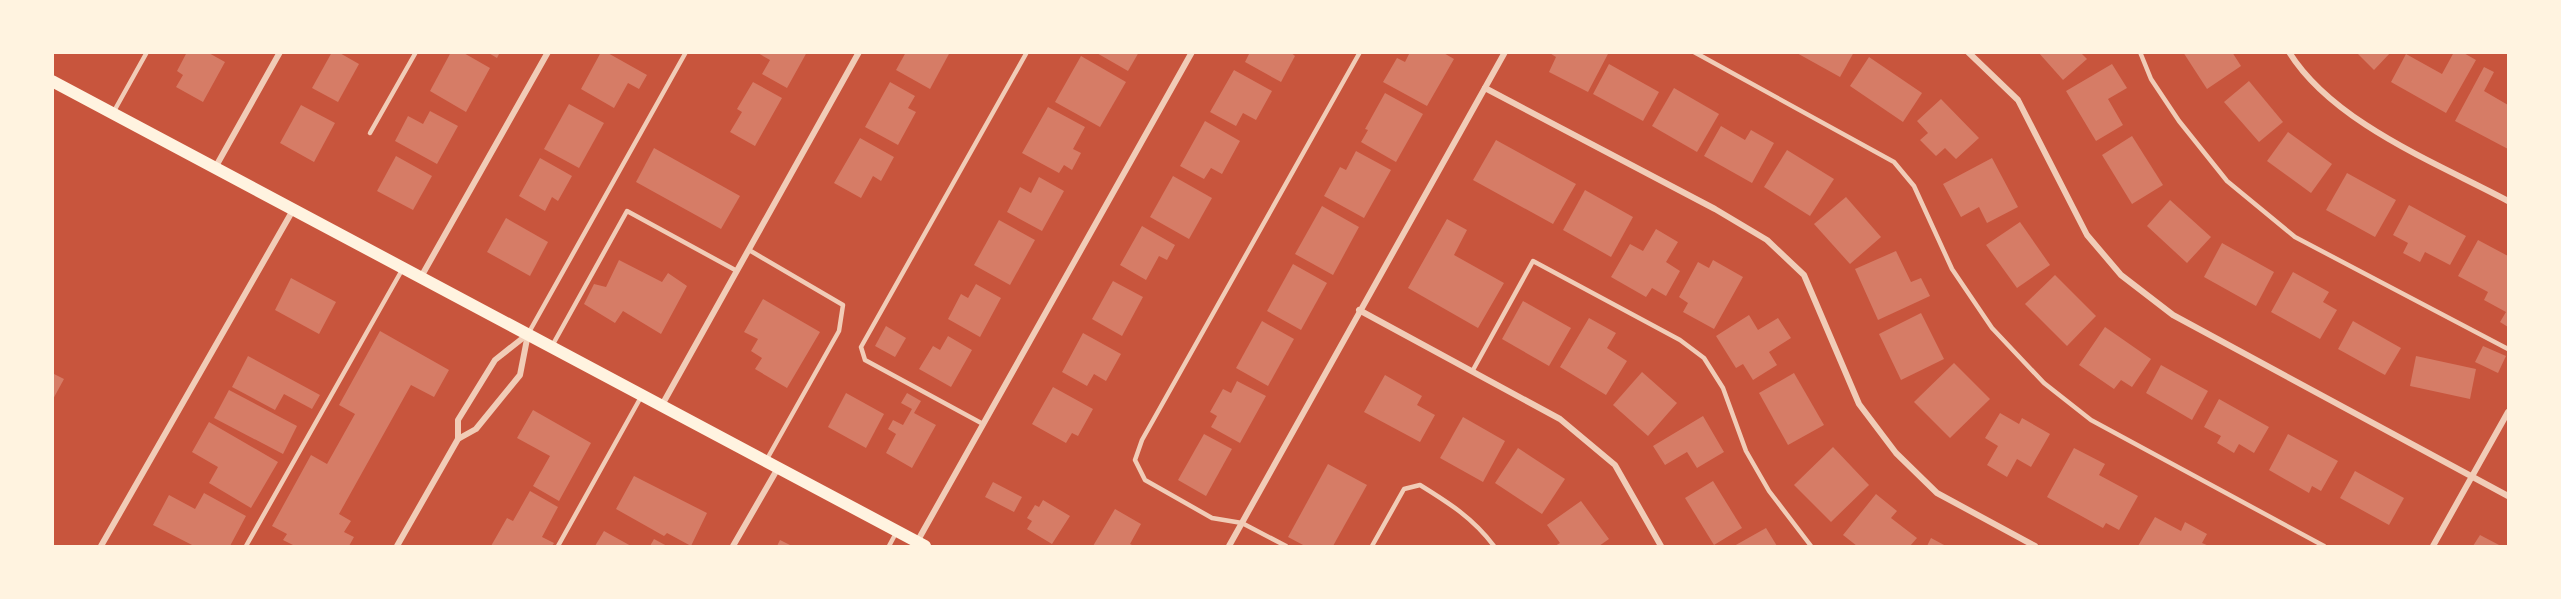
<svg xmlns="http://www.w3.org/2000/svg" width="2561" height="599" font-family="Manrope,sans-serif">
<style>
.building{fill:#d67c66}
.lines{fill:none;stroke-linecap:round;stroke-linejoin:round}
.service{stroke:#f1ccb7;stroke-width:4.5}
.minor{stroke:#f1ccb7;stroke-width:6}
.secondary{stroke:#fff3e0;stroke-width:12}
</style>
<rect width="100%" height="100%" fill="#c8553d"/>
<g class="building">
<polygon points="187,52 207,52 225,62 203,102 176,87 183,75 177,71"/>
<polygon points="332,52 338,52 359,64 338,102 312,88"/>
<polygon points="451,52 462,52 490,68 466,112 430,91"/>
<polygon points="487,52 500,52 497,58"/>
<polygon points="601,52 606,52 647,75 639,89 628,83 614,108 581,89"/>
<polygon points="756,52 807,52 787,88 762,74 770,60"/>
<polygon points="906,52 950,52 930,89 896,70"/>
<polygon points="1095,52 1139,52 1128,71"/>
<polygon points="1250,52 1290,52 1295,56 1281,82 1245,62"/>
<polygon points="1410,52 1442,52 1454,59 1427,106 1383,82 1397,58 1405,62"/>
<polygon points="1548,52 1609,52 1588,92 1549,72 1556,57"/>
<polygon points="1795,52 1854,52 1840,77"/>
<polygon points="2038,52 2080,52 2087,59 2063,80"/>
<polygon points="2183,52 2232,52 2241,66 2207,89"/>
<polygon points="2356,52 2391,52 2374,70"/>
<polygon points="2454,52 2462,52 2476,60 2446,113 2391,82 2406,54 2442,74"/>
<polygon points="1081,56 1126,82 1100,127 1055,102"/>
<polygon points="1869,57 1922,93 1903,122 1850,86"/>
<polygon points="1609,64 1659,92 1643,121 1593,94"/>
<polygon points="2112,64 2127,88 2108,99 2123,125 2096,141 2066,91"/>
<polygon points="2484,67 2494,72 2484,91 2508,105 2508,149 2455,121"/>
<polygon points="1234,70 1272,91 1256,120 1243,113 1236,126 1210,112"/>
<polygon points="2249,81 2283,122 2259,142 2224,102"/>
<polygon points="753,82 782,98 755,146 730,132 742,112 737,109"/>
<polygon points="890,82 915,96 908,108 916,112 898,145 865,127"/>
<polygon points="1674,88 1719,114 1697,152 1652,126"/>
<polygon points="1385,93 1423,114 1396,162 1361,142 1368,130 1365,129"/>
<polygon points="1941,99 1979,138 1956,159 1945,148 1936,156 1920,140 1928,133 1917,121"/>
<polygon points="569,104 604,123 579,168 544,149"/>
<polygon points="301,105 335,123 314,162 280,143"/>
<polygon points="1048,107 1085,127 1073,149 1081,153 1072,170 1064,165 1059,173 1022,153"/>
<polygon points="430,111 458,126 437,164 395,141 408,116 423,124"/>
<polygon points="1205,121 1240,141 1222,174 1211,168 1204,179 1180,166"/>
<polygon points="1721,126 1745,140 1751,130 1774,143 1752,183 1704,156"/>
<polygon points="2288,132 2332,164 2311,193 2267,161"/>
<polygon points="2132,136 2163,185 2132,204 2102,155"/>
<polygon points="860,138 894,157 881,181 873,176 861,198 834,183"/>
<polygon points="1496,140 1576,184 1553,224 1473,180"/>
<polygon points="654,148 740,196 721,229 636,182"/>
<polygon points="1787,150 1834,179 1810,216 1764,187"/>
<polygon points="1356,151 1391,170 1364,218 1324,196 1340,167 1346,170"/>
<polygon points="396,156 432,176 413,210 377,191"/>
<polygon points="540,158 572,176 558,201 552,197 545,211 519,196"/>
<polygon points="1992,158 2018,207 1987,223 1979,207 1961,217 1943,184"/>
<polygon points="2347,173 2396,200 2375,237 2326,210"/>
<polygon points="1173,176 1212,198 1189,239 1150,217"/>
<polygon points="1039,177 1064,191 1042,231 1007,212 1020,187 1031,193"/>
<polygon points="1585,190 1633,217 1611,257 1563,230"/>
<polygon points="1846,197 1881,237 1850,264 1814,224"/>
<polygon points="2170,200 2211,237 2187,263 2147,226"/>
<polygon points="2409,205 2466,236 2450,265 2425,252 2420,262 2403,253 2408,243 2393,235"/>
<polygon points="1322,206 1359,227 1333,275 1295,254"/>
<polygon points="506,218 548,242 530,276 487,252"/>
<polygon points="1447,219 1467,230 1454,255 1504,283 1478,328 1408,288"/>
<polygon points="999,220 1035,240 1010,285 974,265"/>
<polygon points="2020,222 2050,265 2017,288 1986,245"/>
<polygon points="1142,226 1175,245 1167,260 1159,256 1146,280 1120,265"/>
<polygon points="1656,229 1678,242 1666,262 1680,271 1666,296 1652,288 1646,297 1611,277 1630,244 1643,251"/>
<polygon points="2478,240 2508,256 2508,327 2500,322 2506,312 2484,300 2488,292 2458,276"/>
<polygon points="2222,243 2274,272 2256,306 2204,277"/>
<polygon points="1896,251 1911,282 1921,278 1930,296 1878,320 1855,269"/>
<polygon points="619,260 662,282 668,273 687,286 661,334 623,311 615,323 584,304 594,284 606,287"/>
<polygon points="1713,260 1743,277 1714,329 1683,312 1688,303 1679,297 1698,262 1709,268"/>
<polygon points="1293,264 1327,283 1301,330 1267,311"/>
<polygon points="2293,272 2329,292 2323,302 2337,310 2320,339 2271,312"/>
<polygon points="2055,275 2096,316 2067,346 2025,304"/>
<polygon points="291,278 336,302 319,334 275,310"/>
<polygon points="1113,281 1143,297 1122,336 1092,319"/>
<polygon points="976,284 1001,298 980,337 948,319 961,294 968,298"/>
<polygon points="763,299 820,332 787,388 755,369 762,358 751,351 758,339 744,332"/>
<polygon points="1523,301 1571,328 1549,366 1502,339"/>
<polygon points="1921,313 1944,359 1901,380 1879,334"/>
<polygon points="1749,315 1758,330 1778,318 1791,338 1769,352 1777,365 1753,380 1743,364 1736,368 1716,336"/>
<polygon points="1589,318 1616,333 1607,348 1627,361 1606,395 1560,367"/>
<polygon points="1262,321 1294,339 1268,386 1236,368"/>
<polygon points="2353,321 2401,348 2385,375 2338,349"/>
<polygon points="886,326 906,338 895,357 875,346"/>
<polygon points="2105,327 2151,359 2132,387 2121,380 2114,389 2079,365"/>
<polygon points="380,331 449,370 434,397 411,385 339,514 351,521 344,532 354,537 349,546 295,546 283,540 287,534 272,526 311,455 327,464 355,414 339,405"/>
<polygon points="1083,333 1121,354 1106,381 1094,374 1087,386 1062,372"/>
<polygon points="948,336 972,350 951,387 919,369 933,346 940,350"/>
<polygon points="2483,346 2506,356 2498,373 2475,362"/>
<polygon points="248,356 320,395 312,409 284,394 275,410 232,387"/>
<polygon points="2416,356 2476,369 2470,399 2410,386"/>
<polygon points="1954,363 1990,399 1950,438 1914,402"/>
<polygon points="2161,365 2208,391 2192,420 2146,393"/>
<polygon points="1642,372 1677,403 1648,436 1613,405"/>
<polygon points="52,373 64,379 52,401"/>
<polygon points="1794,373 1824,425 1788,445 1759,393"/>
<polygon points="1385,375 1422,396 1417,405 1435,415 1420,442 1364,412"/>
<polygon points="1237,381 1266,396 1240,443 1211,427 1217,416 1210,412 1223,389 1231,393"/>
<polygon points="1053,387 1093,409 1078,436 1072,433 1066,443 1032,424"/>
<polygon points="229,390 297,426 283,454 214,418"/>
<polygon points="846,393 884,414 866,448 828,427"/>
<polygon points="907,393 921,401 914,413 936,425 912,468 886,453 896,434 888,429 893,420 903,425 912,409 901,403"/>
<polygon points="2219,399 2269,427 2254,453 2239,444 2234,453 2217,443 2221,436 2204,427"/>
<polygon points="533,410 591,443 559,501 533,486 550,456 517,438"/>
<polygon points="2000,413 2019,424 2022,418 2050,434 2031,467 2017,459 2007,477 1987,465 1998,446 1985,438"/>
<polygon points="1703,416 1724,452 1697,468 1687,452 1665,465 1653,446"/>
<polygon points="1463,417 1505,441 1483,482 1440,458"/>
<polygon points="209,422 278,462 251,508 209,483 218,467 192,452"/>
<polygon points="1204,434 1232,449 1206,496 1178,480"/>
<polygon points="2288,434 2338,461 2321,491 2312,486 2309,493 2269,470"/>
<polygon points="1833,447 1869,485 1831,522 1794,485"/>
<polygon points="1518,448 1565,479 1542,514 1495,483"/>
<polygon points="2074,448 2105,464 2099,475 2138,496 2119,530 2106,523 2103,528 2047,497"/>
<polygon points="1328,464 1367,485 1333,546 1305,546 1288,537"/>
<polygon points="2355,471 2404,498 2389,525 2340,498"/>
<polygon points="634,476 707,513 691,546 667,533 664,536 616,509"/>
<polygon points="1713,481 1742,528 1714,545 1685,498"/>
<polygon points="993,482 1022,497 1014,512 985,497"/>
<polygon points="530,491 558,507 542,537 554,543 552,546 491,546 507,518 513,521"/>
<polygon points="204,493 246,516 230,546 194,546 153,525 169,495 195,509"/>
<polygon points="1876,494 1897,511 1891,518 1917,538 1910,546 1857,546 1843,535"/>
<polygon points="1043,500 1070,516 1052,544 1027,529 1032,521 1027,518 1035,505 1039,507"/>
<polygon points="1581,501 1609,539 1599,546 1555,546 1560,543 1547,525"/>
<polygon points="1115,509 1141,524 1130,544 1134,546 1093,546"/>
<polygon points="2155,517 2181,531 2185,522 2207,534 2202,543 2209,546 2138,546"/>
<polygon points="1766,528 1777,546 1734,546"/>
<polygon points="604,531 631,546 595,546"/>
<polygon points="2480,535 2501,546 2473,546"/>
<polygon points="1931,538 1946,546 1927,546"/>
<polygon points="654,539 667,546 650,546"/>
<polygon points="780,540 792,546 777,546"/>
</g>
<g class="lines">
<g class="service">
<polyline points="1694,52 1894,162 1914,186 1952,269 1992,328 2044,383 2091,420 2324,546"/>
<polyline points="2140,52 2151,79 2179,121 2227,181 2295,237 2508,349"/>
<polyline points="113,113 147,52"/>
<polyline points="370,133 416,52"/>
<polyline points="749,250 843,305 839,331 767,459"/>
<polyline points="528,334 686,52"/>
<polyline points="552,346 627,211 737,271"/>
<polyline points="1473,370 1533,261 1680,340 1704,358 1723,388 1746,451 1769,491 1811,546"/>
<polyline points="983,424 865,360 861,347 1027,52"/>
<polyline points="246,546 402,270"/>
<polyline points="558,546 641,397"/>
<polyline points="889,546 896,533"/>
<polyline points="1286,546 1242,523 1212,518 1145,480 1135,460 1142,440 1360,52"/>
<path d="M1372,546L1404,489L1420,485C1449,503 1473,518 1494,546"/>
</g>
<g class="minor">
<polyline points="1968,52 2018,100 2087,235 2121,275 2173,315 2508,496"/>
<path d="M2289,52C2333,123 2437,163 2508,201"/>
<polyline points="1485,88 1715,209 1767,240 1804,275 1859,404 1896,453 1937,493 2035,546"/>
<polyline points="215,168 280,52"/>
<polyline points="421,277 548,52"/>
<polyline points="1359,310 1560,419 1615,465 1661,546"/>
<polyline points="662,405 859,52"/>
<polyline points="458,439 476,429 520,375 528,334"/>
<polyline points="917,542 1192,52"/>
<polyline points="101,546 293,210"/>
<polyline points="397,546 458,439 458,420 495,360 528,334"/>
<polyline points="733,546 778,468"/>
<polyline points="1229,546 1505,52"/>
<polyline points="2433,546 2508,412"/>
</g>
<polyline class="secondary" points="52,81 925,546"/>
</g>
<rect width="2561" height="599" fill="none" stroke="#fff3e0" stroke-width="108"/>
</svg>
